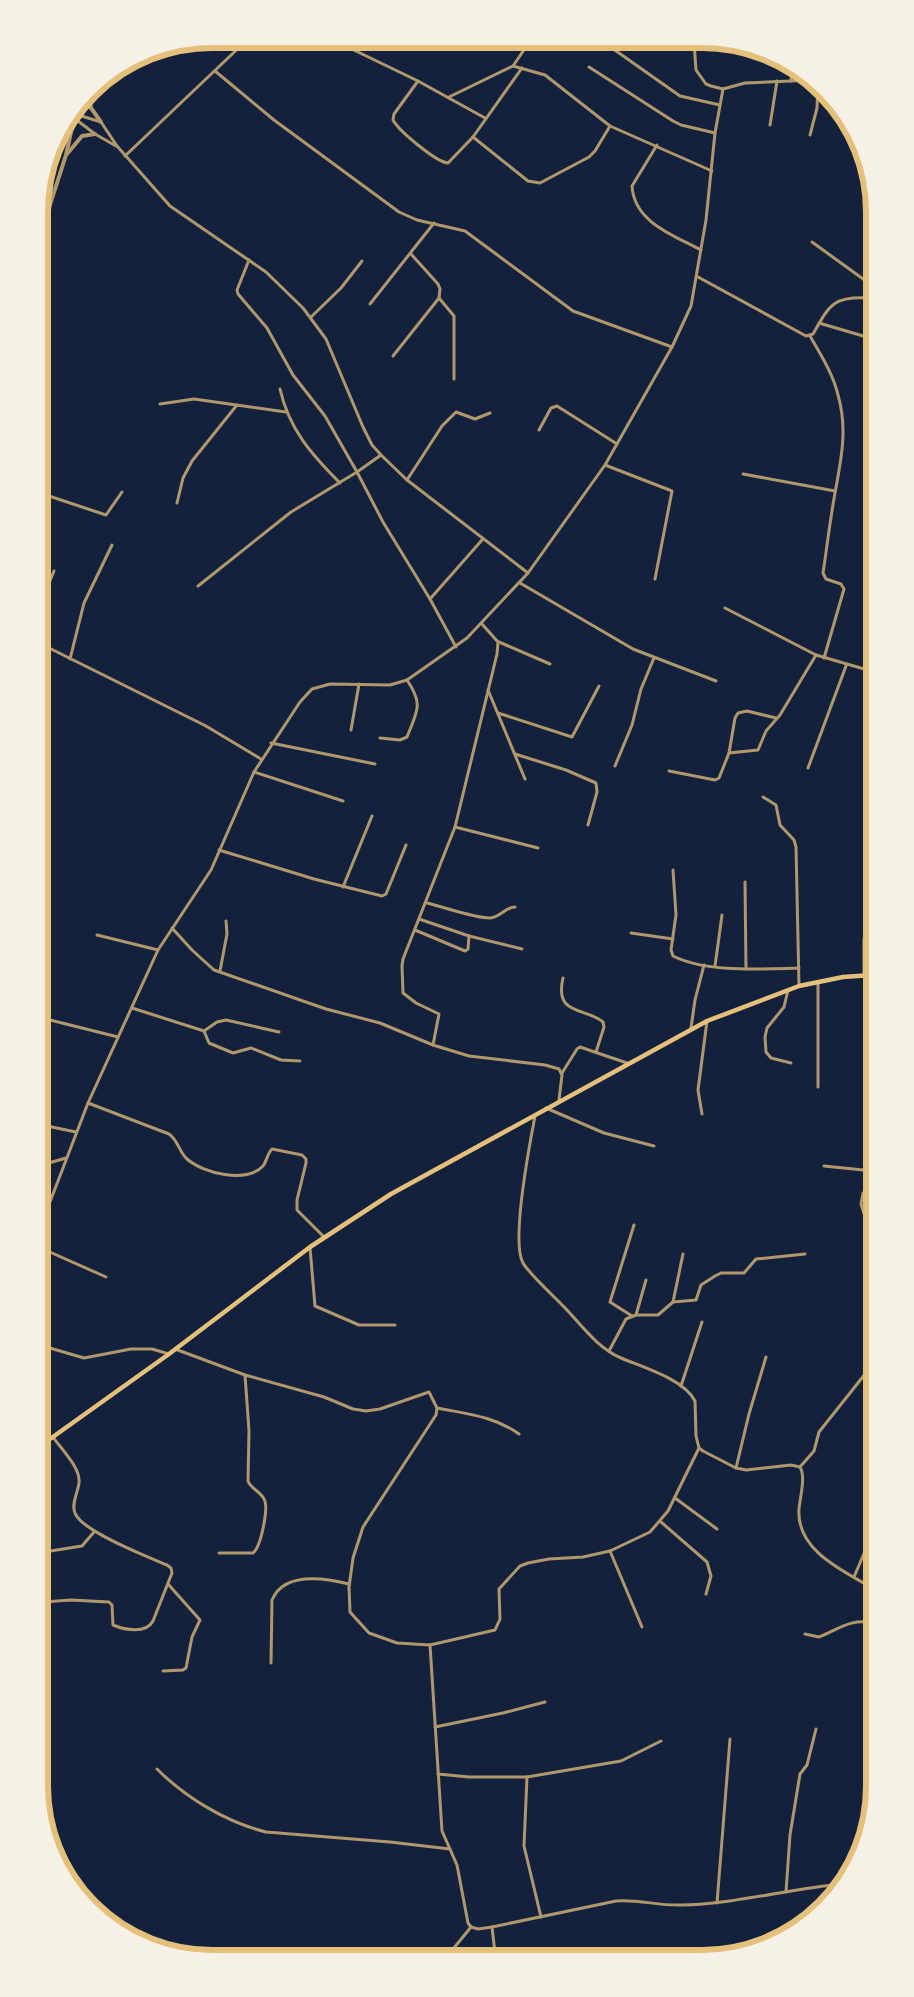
<svg xmlns="http://www.w3.org/2000/svg" width="914" height="1997" font-family="'Archivo Narrow',sans-serif">
<style>
.lines{fill:none;stroke-linecap:round;stroke-linejoin:round}
.minor{stroke:#b1986c;stroke-width:3}
.tertiary{stroke:#b1986c;stroke-width:4}
.secondary{stroke:#e5c07b;stroke-width:4.5}
.rim{fill:none;stroke:#e5c07b;stroke-width:6}
</style>
<rect width="100%" height="100%" fill="#14213d"/>
<g class="lines">
<g class="minor">
<polyline points="331,39 418,81 485,118"/>
<polyline points="602,41 680,96 720,105"/>
<polyline points="694,42 696,70 706,84 711,86 723,89 745,83 813,80"/>
<polyline points="513,66 545,75 610,126 712,171"/>
<polyline points="589,67 673,121 681,125 715,133"/>
<polyline points="215,71 274,120 399,212 417,220 465,231 573,311 672,347"/>
<path d="M418,81L394,114L393,120C399,131 436,162 448,163L473,137L522,68"/>
<polyline points="791,81 792,70"/>
<polyline points="449,97 513,66 530,41"/>
<polyline points="74,118 95,134 116,146"/>
<polyline points="770,125 777,81"/>
<polyline points="810,135 817,108 818,83"/>
<polyline points="473,137 528,181 540,183 589,157 595,151 610,126"/>
<path d="M657,145L632,186C634,222 673,235 701,250"/>
<polyline points="125,156 248,39"/>
<polyline points="812,242 870,284"/>
<polyline points="411,254 438,284 440,289 439,298 454,316 454,379"/>
<path d="M698,277L806,336L813,334C830,304 833,296 870,298"/>
<polyline points="370,304 434,223"/>
<polyline points="311,317 341,288 362,261"/>
<polyline points="819,323 870,338"/>
<path d="M810,336C821,355 833,374 838,395C848,429 841,460 835,493C830,520 827,547 823,573L826,579L841,584L844,589L824,658"/>
<polyline points="393,356 439,298"/>
<path d="M280,389C289,429 311,454 340,483"/>
<polyline points="160,404 194,399 286,412"/>
<polyline points="539,430 551,408 557,406 617,444"/>
<polyline points="381,455 357,472 383,522 430,599"/>
<polyline points="605,465 672,491 655,579"/>
<polyline points="743,474 835,491"/>
<polyline points="407,480 442,426 456,412 475,419 490,413"/>
<polyline points="40,493 106,515 122,492"/>
<polyline points="177,503 183,478 192,461 237,405"/>
<polyline points="528,573 605,465 672,347 691,306 706,220 715,133 723,89"/>
<polyline points="520,583 633,649 716,681"/>
<polyline points="198,586 291,512 357,472 325,416 293,375 267,328 238,294 237,290 249,260"/>
<polyline points="41,603 54,571"/>
<polyline points="725,608 816,655 871,671"/>
<polyline points="499,642 550,664"/>
<polyline points="41,644 206,726 261,759"/>
<polyline points="456,647 430,599 482,540"/>
<polyline points="70,659 84,603 112,545"/>
<polyline points="488,690 525,779"/>
<polyline points="498,713 572,737 599,686"/>
<polyline points="351,730 359,684"/>
<path d="M380,738L400,740L407,737C417,711 424,705 407,680"/>
<polyline points="271,743 375,764"/>
<polyline points="729,753 735,718 738,713 747,711 776,718"/>
<polyline points="515,754 566,770 596,783 597,792 588,825"/>
<polyline points="615,766 632,725 641,689 654,658"/>
<polyline points="808,768 846,666"/>
<polyline points="669,771 715,780 719,778 729,753 758,750 766,731 780,715 816,655"/>
<polyline points="254,772 343,801"/>
<polyline points="763,797 776,805 780,825 794,840 796,847 799,986"/>
<polyline points="455,827 538,848"/>
<polyline points="219,850 314,879 382,896 386,894 406,845"/>
<path d="M673,870L676,915L671,950L673,956C707,973 761,969 799,968"/>
<polyline points="745,882 746,969"/>
<polyline points="343,887 372,816"/>
<path d="M427,903C444,907 473,918 490,918C501,917 505,907 515,907"/>
<polyline points="172,928 192,950 214,970 326,1009 380,1023 433,1045 469,1056 545,1065 559,1069 562,1075 559,1100"/>
<polyline points="415,930 465,951 468,949 469,936 419,919"/>
<polyline points="631,933 673,939"/>
<polyline points="97,935 158,950"/>
<polyline points="469,936 522,949"/>
<polyline points="715,966 722,915"/>
<polyline points="220,971 227,934 226,921"/>
<polyline points="864,976 864,939 870,913"/>
<polyline points="867,976 872,1008"/>
<path d="M563,978C554,1016 585,1007 603,1022L604,1027L596,1052"/>
<polyline points="818,982 818,1087"/>
<polyline points="788,990 784,1007 767,1028 765,1037 766,1052 771,1058 791,1063"/>
<polyline points="132,1008 204,1031 217,1022 226,1020 279,1032"/>
<polyline points="42,1018 118,1037"/>
<polyline points="691,1028 695,1000 704,965"/>
<polyline points="204,1031 209,1043 233,1053 251,1048 281,1060 300,1061"/>
<polyline points="433,1045 439,1014 416,1003 403,993 402,966 403,959 455,827 497,654 498,642 482,624"/>
<polyline points="562,1073 577,1049 580,1047 627,1063"/>
<path d="M88,1103L169,1134C178,1140 179,1152 187,1159C203,1173 246,1184 263,1166C267,1161 267,1154 272,1149L302,1155L306,1159V1163L297,1200V1210L324,1237"/>
<polyline points="546,1108 604,1133 654,1146"/>
<polyline points="702,1114 698,1090 707,1021"/>
<path d="M535,1116C530,1142 511,1242 523,1263C530,1275 556,1298 567,1310C583,1327 598,1348 621,1358C642,1367 684,1379 695,1401L696,1436L699,1448L703,1451L736,1468L746,1470L791,1465L800,1467C806,1477 800,1497 799,1509C796,1551 844,1571 874,1589"/>
<polyline points="42,1125 76,1132"/>
<polyline points="42,1165 66,1158"/>
<polyline points="824,1166 873,1171"/>
<polyline points="863,1193 861,1204 867,1223 865,1242 873,1251"/>
<polyline points="43,1220 88,1103 158,950 211,870 254,772 300,702 312,689 330,684 390,685 407,680 467,638 528,573 407,480 381,455 372,445 363,427 326,339 303,308 266,272 170,206 117,146 101,122 75,114"/>
<polyline points="310,1248 315,1306 359,1325 395,1325"/>
<polyline points="43,1249 106,1277"/>
<polyline points="673,1302 683,1254"/>
<polyline points="636,1315 646,1280"/>
<polyline points="632,1316 610,1302 634,1225"/>
<polyline points="43,1346 84,1358 131,1349 152,1349 169,1354"/>
<polyline points="175,1349 245,1375 324,1397 353,1409 366,1411 380,1409 429,1392 437,1408 436,1415 363,1527 353,1558 349,1587 350,1612 369,1633 397,1643 430,1645 442,1831 457,1865 468,1923 471,1927 478,1929 492,1927"/>
<polyline points="609,1351 626,1319 636,1315 658,1315 673,1302 696,1300 701,1285 715,1276 721,1273 744,1273 756,1259 805,1254"/>
<polyline points="681,1386 702,1322"/>
<path d="M437,1408C467,1414 494,1416 519,1434"/>
<polyline points="800,1467 814,1451 819,1432 873,1364"/>
<polyline points="736,1468 749,1414 766,1357"/>
<polyline points="675,1498 717,1529"/>
<polyline points="865,1498 874,1500"/>
<polyline points="661,1522 707,1562 711,1576 706,1594"/>
<polyline points="610,1551 642,1627"/>
<polyline points="44,1552 82,1546 94,1532"/>
<path d="M219,1553H253C261,1547 269,1507 264,1499C260,1491 251,1489 248,1481L249,1431L245,1375"/>
<polyline points="854,1577 874,1530"/>
<path d="M44,1602L71,1600L109,1602L112,1605L113,1625C125,1630 146,1634 153,1621L172,1573L171,1568L167,1565C148,1557 81,1531 75,1513C71,1504 78,1492 79,1483C81,1468 61,1449 53,1437"/>
<path d="M805,1634L819,1637C839,1629 851,1618 874,1623"/>
<polyline points="430,1645 495,1630 500,1619 499,1589 520,1566 528,1563 549,1559 583,1557 610,1551 650,1532 668,1511 699,1448"/>
<path d="M271,1663L272,1600C284,1571 325,1578 349,1584"/>
<polyline points="163,1671 183,1670 186,1668 192,1637 200,1620 168,1584"/>
<polyline points="435,1727 503,1713 545,1702"/>
<path d="M157,1769C186,1798 226,1822 266,1832L390,1842L450,1849"/>
<polyline points="438,1774 469,1777 527,1777"/>
<polyline points="786,1892 790,1835 800,1774 807,1765 816,1729"/>
<polyline points="717,1903 730,1739"/>
<polyline points="541,1917 524,1846 527,1777 621,1761 661,1741"/>
<path d="M495,1953L492,1927L616,1901C638,1899 659,1906 681,1905C735,1904 788,1889 842,1884"/>
<polyline points="449,1954 471,1927"/>
</g>
<g class="tertiary">
<polyline points="88,94 91,108 101,122"/>
<polyline points="67,154 82,136 95,134"/>
<polyline points="39,239 66,155 76,109"/>
</g>
<polyline class="secondary" points="43,1444 169,1354 310,1247 391,1194 707,1021 799,986 843,977 872,975"/>
</g>
<path d="M0 0H914V1997H0ZM212 48H702A164 164 0 0 1 866 212V1786A164 164 0 0 1 702 1950H212A164 164 0 0 1 48 1786V212A164 164 0 0 1 212 48Z" fill="#f6f1e7" fill-rule="evenodd"/>
<path class="rim" d="M212 48H702A164 164 0 0 1 866 212V1786A164 164 0 0 1 702 1950H212A164 164 0 0 1 48 1786V212A164 164 0 0 1 212 48Z"/>
</svg>
